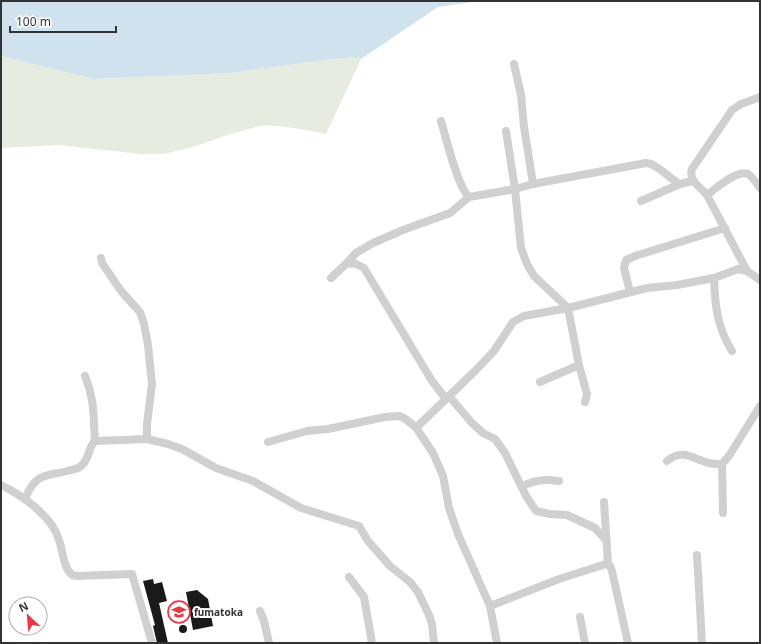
<svg xmlns="http://www.w3.org/2000/svg" width="761" height="644" font-family="'Noto Sans',sans-serif">
<style>
.green{fill:#e6ecdf}
.water{fill:#cfe2ee}
.building{fill:#1a1a1a}
.lines{fill:none;stroke-linecap:round;stroke-linejoin:round}
.minor{stroke:#d0d0d0;stroke-width:8}
.labels{text-anchor:middle;stroke-width:4;stroke-linejoin:round;paint-order:stroke}
.poi-label{font-size:10px;font-weight:bold;fill:#333;stroke:#fff;text-anchor:start}
</style>
<rect width="100%" height="100%" fill="#fff"/>
<polygon class="green" points="1,56 94,79 230,73 331,59 357,57 361,59 326,134 295,128 264,125 234,133 193,147 164,154 141,154 58,145 1,148"/>
<polygon class="water" points="1,1 479,1 438,7 361,59 357,57 331,59 230,73 94,79 1,56"/>
<g class="building">
<polygon points="153,579 154,584 162,582 167,601 159,603 168,643 157,643 153,626 155,625 143,581"/>
<polygon points="197,590 208,599 213,626 193,630 186,592"/>
<circle cx="183" cy="629" r="4"/>
</g>
<g class="lines">
<g class="minor">
<polyline points="514,64 521,95 524,127 533,184"/>
<path d="M441,121C446,138 458,188 469,197L515,189L533,184L646,163C656,163 670,179 680,184"/>
<polyline points="506,131 515,189 521,248 527,264 534,276 568,308 579,365 587,394 585,402"/>
<path d="M707,195C715,189 737,169 748,174C752,176 757,184 760,188"/>
<polyline points="641,201 680,184 693,181"/>
<polyline points="101,258 102,263 121,291 140,312 144,324 148,345 152,384 147,424 147,439"/>
<polyline points="347,263 356,253 373,243 403,230 450,213 469,197"/>
<path d="M747,271L707,195C701,187 688,181 692,169L732,110L741,104L760,97"/>
<polyline points="331,278 347,263 356,264 364,268 432,381 446,399 476,370 494,351 513,322 524,316 568,308 647,288 677,285 714,278 738,269 747,271 760,280"/>
<path d="M714,278C715,306 717,327 732,351"/>
<polyline points="630,292 624,268 626,260 638,255 725,228"/>
<path d="M85,376C95,400 93,416 95,441"/>
<polyline points="540,382 579,365"/>
<polyline points="449,396 472,423 483,433 495,439 505,453 526,496 536,511 550,514 567,515 595,528 606,540"/>
<polyline points="446,399 419,425 417,429 433,453 443,476 449,508 458,534 490,606"/>
<polyline points="268,442 307,431 328,429 385,417 399,416 404,418 417,428"/>
<path d="M667,461C683,448 693,459 709,463C713,464 718,464 722,464L729,456L760,406"/>
<polyline points="722,464 723,513"/>
<path d="M1,485C22,495 53,517 59,540C63,551 63,567 72,575L77,576L132,574L152,643"/>
<path d="M522,486C536,480 543,479 559,481"/>
<path d="M25,499C36,471 47,477 71,470C75,469 80,468 82,465C90,458 88,447 95,441L147,439L168,444L182,449L216,468L253,481L301,508L359,526L368,541L390,566L410,582L418,592L429,615L432,624L434,643"/>
<polyline points="604,502 608,564"/>
<polyline points="697,555 702,643"/>
<polyline points="349,577 364,597 372,643"/>
<polyline points="260,611 264,621 269,643"/>
<polyline points="580,617 585,643"/>
<polyline points="497,643 490,606 559,579 606,564 610,566 612,571 628,643"/>
</g>
</g>
<defs>
<g id="school-ring" transform="scale(1.15)"><circle r="9.5" fill="#fff" stroke="#e63946" stroke-width="1.5"/><path d="M0-5L7-2L0 1L-7-2ZM-4 1L0 2.5L4 1V4Q0 6-4 4Z" fill="#e63946"/></g>
</defs>
<g fill-rule="evenodd">
<use href="#school-ring" x="179" y="612"/>
</g>
<g class="labels">
<g class="poi-label">
<text x="194" y="616">fumatoka</text>
</g>
</g>
<rect width="761" height="644" fill="none" stroke="#333333" stroke-width="4"/>
<g transform="translate(28 616) rotate(334)"><circle r="19" fill="#ffffff" stroke="#adadad"/>
<path d="M0-3L7 15L0 10L-7 15Z" fill="#e63946"/>
<text y="-6" font-size="11" font-weight="bold" text-anchor="middle" fill="#333333">N</text>
</g>
<path d="M10 26v6h106v-6" fill="none" stroke="#333333" stroke-width="2"/>
<text x="16" y="26" font-size="12" fill="#333333" stroke="#ffffff" stroke-width="3" paint-order="stroke">100 m</text>
</svg>
